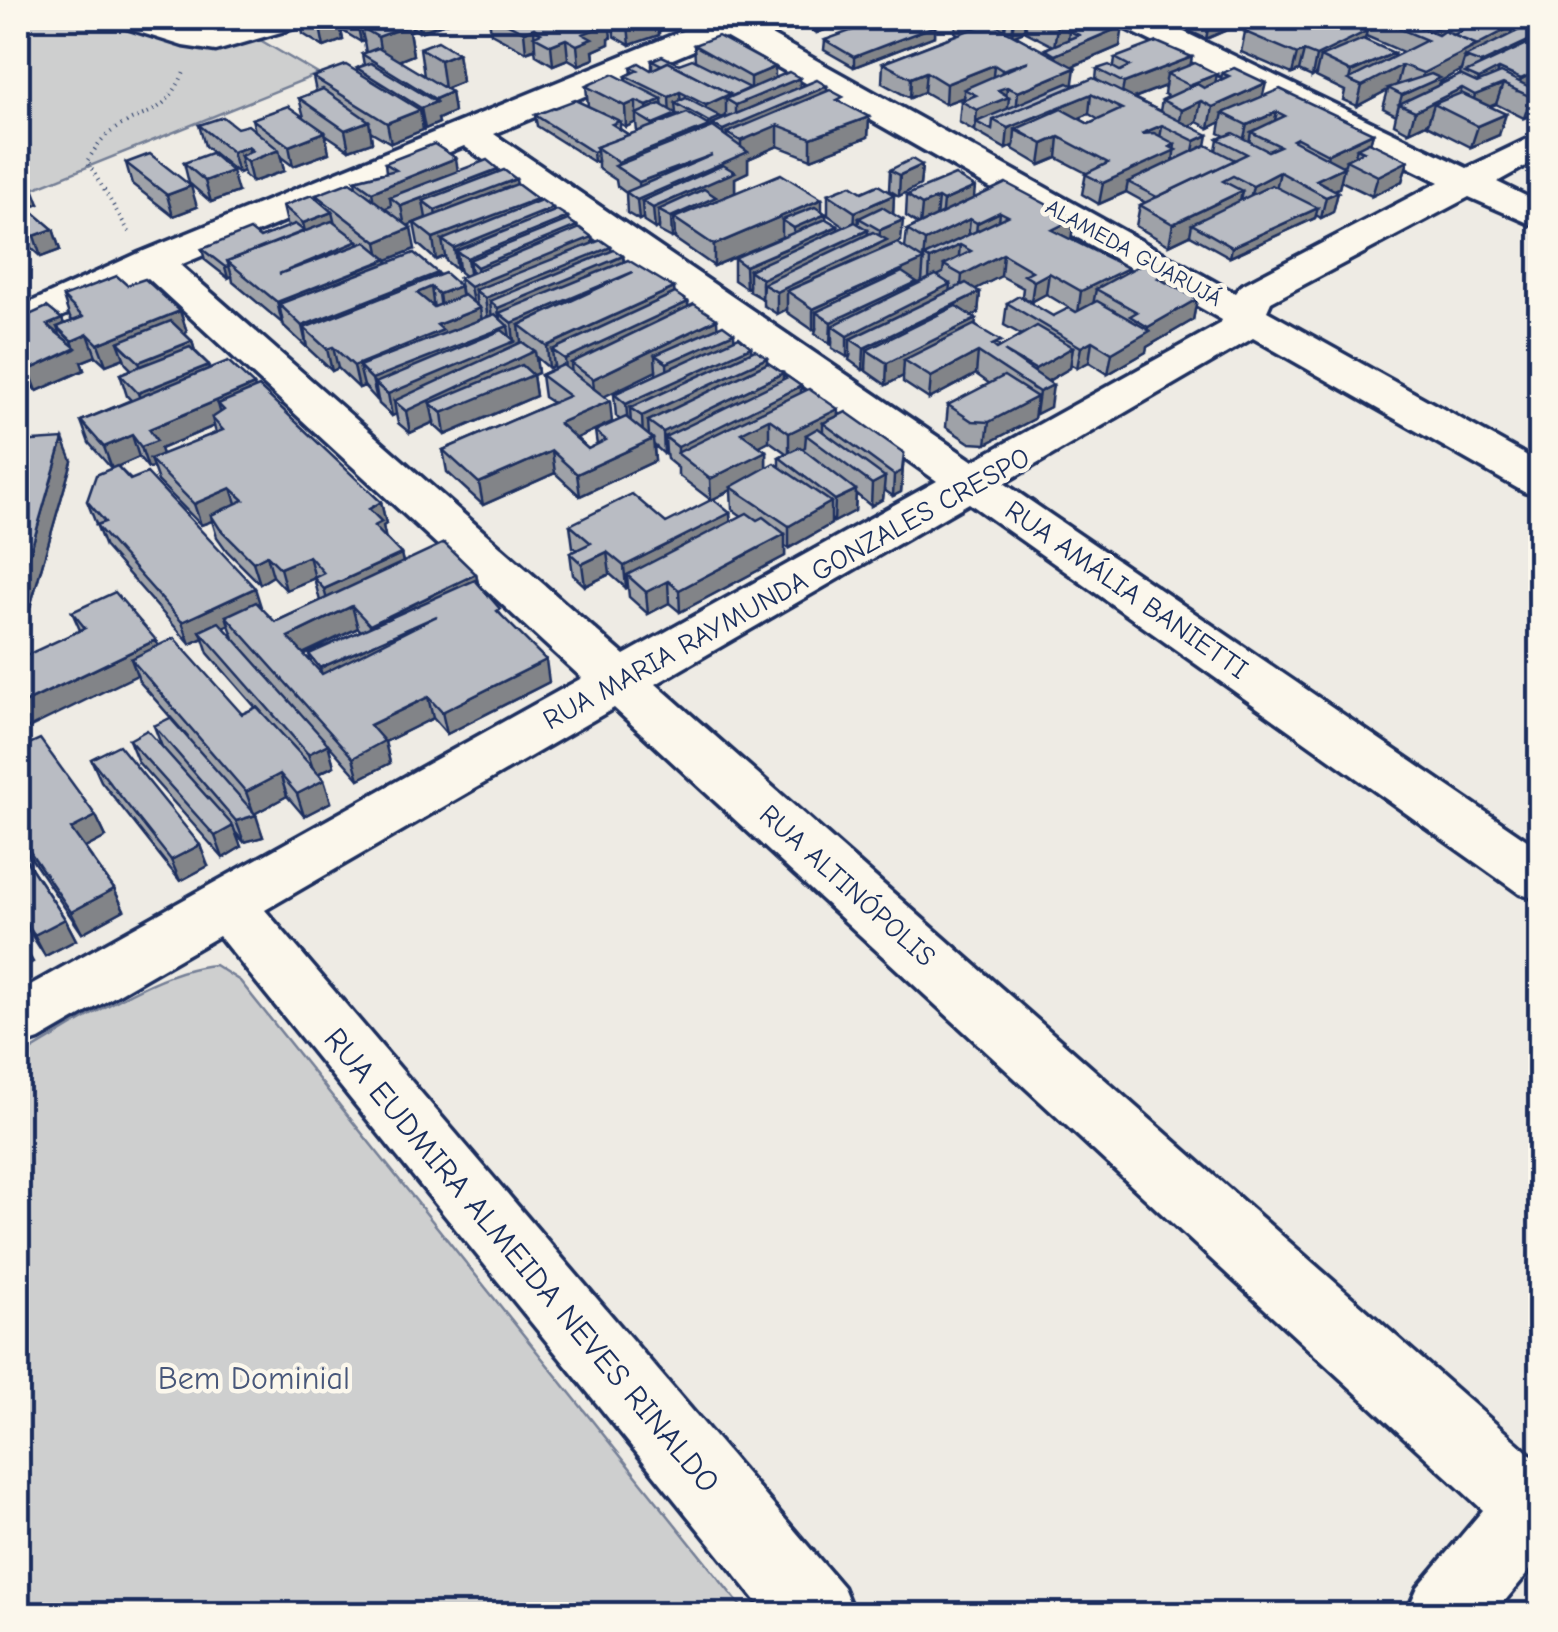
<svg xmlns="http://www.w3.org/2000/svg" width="1558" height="1632" font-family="'Comic Neue',sans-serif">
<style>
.green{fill:#cecfcf;stroke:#747f96;stroke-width:2.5}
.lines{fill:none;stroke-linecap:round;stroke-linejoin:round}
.minor-casing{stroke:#1b2f5e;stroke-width:7}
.path{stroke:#1b2f5e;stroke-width:4;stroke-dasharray:1 5;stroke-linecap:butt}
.minor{fill:#fbf7ec;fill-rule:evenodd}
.wall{fill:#9fa2a8;stroke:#1b2f5e;stroke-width:2.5;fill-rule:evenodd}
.shaded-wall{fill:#828488;stroke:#1b2f5e;stroke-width:2.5;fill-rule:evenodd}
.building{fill:#b9bcc3;stroke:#1b2f5e;stroke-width:2.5}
.labels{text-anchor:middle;stroke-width:9;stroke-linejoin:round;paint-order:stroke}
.far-street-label{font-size:22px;fill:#1b2f5e;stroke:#fbf7ec}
.street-label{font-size:28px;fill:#1b2f5e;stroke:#fbf7ec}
.near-street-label{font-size:32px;fill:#1b2f5e;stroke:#fbf7ec}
.near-park-label{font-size:32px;fill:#48577a;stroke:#fbf7ec}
</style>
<rect width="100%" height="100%" fill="#eeebe4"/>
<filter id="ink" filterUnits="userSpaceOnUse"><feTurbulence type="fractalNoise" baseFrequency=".01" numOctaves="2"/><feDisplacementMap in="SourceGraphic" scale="20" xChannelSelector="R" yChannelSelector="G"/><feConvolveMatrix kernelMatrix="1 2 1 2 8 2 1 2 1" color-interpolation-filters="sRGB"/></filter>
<g filter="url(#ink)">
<g class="green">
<polygon points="18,18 101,18 219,50 255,37 318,74 18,195"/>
<path d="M215,965L240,981L747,1614H18V1058C70,1029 157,968 215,965Z"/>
</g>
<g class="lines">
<g class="minor-casing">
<g id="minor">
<polygon points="113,18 161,18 215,31 260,18 309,18 305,25 216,51 183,46 117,25"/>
<path d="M714,18H758L753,25L1235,293L1240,286L1439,182L1118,25L1114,18H1155L1467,168L1540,133V158L1497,182L1540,203V228L1469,197L1271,302L1267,311L1540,463V496L1524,492L1253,338L1004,483L1540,849V900L1520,894L969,503L656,684L1540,1463V1558L1494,1614H1406L1418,1587L1483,1510L614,708L265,910L843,1587L854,1614H767L219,936L39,1040L18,1047V992L582,678L148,278L18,336V308L139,253ZM725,37L1222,320L1220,324L973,461L494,134ZM464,146L937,481L624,655L180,265Z"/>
<polygon points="1509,18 1540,18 1540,34 1513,25"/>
</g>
</g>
<path class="path" d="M129,232L87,161C93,153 99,141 107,135C143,106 162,123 185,70"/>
<use href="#minor" class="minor"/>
</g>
<g class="wall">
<polygon points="300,18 460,18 419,32 412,27 412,30 409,31 413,55 398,61 424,76 420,48 458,53 462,82 445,89 451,92 454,112 438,119 439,123 425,129 423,127 423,130 391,143 370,131 372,142 349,150 325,134 329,153 293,166 281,157 284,171 252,182 245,176 243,171 238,173 205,146 199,125 255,131 252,119 304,117 299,98 316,92 313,77 357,72 357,68 364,65 362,54 366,53 364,41 361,42 341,30 343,40 324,47 303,34"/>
<polygon points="489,18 551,18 560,22 559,18 607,18 611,38 609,39 609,44 593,51 594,59 579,65 568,59 553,65 536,55 535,49 526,52 491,33"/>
<polygon points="613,18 674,18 674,21 659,31 659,35 630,45 614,36"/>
<polygon points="791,18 851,18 851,20 817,33 791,20"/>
<path d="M949,18H1104L1120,46L1072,67L1073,85L1096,80L1097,69L1114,67L1115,58L1190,64L1215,82L1221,80L1222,73L1263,96L1373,133L1370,143L1408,161L1402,181L1372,196L1341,181L1339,188L1335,190L1338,192L1333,212L1321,218L1316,215L1315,218L1230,257L1190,235L1169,245L1136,226L1140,205L1146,203L1126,192L1099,204L1082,194L1086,173L1057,158L1040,165L1013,149L1014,145L1006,149L959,122L961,101L963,100L964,97L945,104L924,92L910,98L882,83L883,63L958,34L955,32L956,26L949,23ZM1024,26L1026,27V32L1053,46L1045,49L1044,52L1014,35L1024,31ZM1165,86L1164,94L1169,97L1162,100L1160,111L1134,98ZM1089,114L1099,120L1089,124L1078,118ZM1197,122L1209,128L1221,122L1219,133L1225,136L1218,139L1216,150L1206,145L1189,126Z"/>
<polygon points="1167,18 1254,18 1206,39 1177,25 1178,19 1174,21"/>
<path d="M1273,18H1316L1346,30L1357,27L1359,18H1490L1513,26L1510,35L1540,20V105L1538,104L1535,113L1524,118L1496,104L1490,106L1499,135L1471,147L1427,125L1428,123L1409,132L1394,124L1396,115L1383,108L1388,90L1357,106L1343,100L1345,91L1316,77V74L1312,77L1299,71L1292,74L1241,52L1245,32L1274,18ZM1366,36L1403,52L1393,57L1365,40ZM1461,70L1460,75L1438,85L1439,82Z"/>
<polygon points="941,24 935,26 935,36 854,67 824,50 825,40"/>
<path d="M694,45L775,79L800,78V87L827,91L843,103L869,117L868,137L811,159L778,146L748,159V172L735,178V193L822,211L826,214V219L838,226V230L845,227L828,215V194L862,192L894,195L893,214L901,241L897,243L905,248L907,230L918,224L906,216L907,195L974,198L1074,219L1071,239L1127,272L1173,270L1170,285L1197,299L1193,320L1147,347L1146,352L1108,374L1089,362L1077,368L1070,364V368L1048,381L1050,407L1036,414L1034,413V419L986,444L970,443L946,427L948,405L990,384L976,374L929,399L903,382V376L886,385L866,371V369L863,370L849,360L850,356L847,357L832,348V343L830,344L815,334L816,329L813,330L787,312V309L777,314L763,305V299L749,291V286L746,288L734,280V258L782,237L714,266L675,239V237L672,238L659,231V227L655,229L644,222L643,218L639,220L627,213L626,193L617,186L616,180L598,168V161L594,162L537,126L535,115L588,106L586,86L626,81V76L632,73L631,67L651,70L652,69V60L679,64L695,60ZM636,122L637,132L629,135L620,129V123L626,127ZM1001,276L1023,288L1022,296L1031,302L1046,294L1076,312L1053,316L1007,303L1004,325L1022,335L1000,347L975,325L976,319L972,316L978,313L980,292L975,289Z"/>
<polygon points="126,163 197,207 173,216 132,184"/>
<polygon points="184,163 238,192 211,202 189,183"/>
<path d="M385,163L458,171L499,172L537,199V202L577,226V230L592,243L611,247V251L623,256L624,261L674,288V293L688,302V307L735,340L751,347V351L783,380L801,386V393L837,416L904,453L901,492L893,496L884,490L883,499L871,506L856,494L855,511L834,522L831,519V524L789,548L785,546V556L680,612L669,603L648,614L629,597L628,587L626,588L610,574L585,586L573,575L570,553L577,550L573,547L570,525L666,523L730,513L731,522L742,516L732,509L731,490L711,500L678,475V468L667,459L666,453L664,454L654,445L655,461L580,496L555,473L483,505L447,472L443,450L553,403L544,397L541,375L554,369V366L549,368L536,357L538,373L533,375L536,396L445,435L434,425V422L410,433L398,423L396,414L392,416L379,404L378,400H377L364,386L359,388L338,368L332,371L284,326L283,323H282L233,282L232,276L228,278L205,260L202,249L260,238L288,227L283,206L318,200L316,195L356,187L355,180L386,172ZM426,218L414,223L418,244L436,260L445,256L446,261L457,270L459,269L460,272L465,276L459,278L462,296L460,286L439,275L388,263L387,260L415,249L407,226ZM656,371V375L614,394L616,416L620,420L595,431L597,445L588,449L576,438L612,422L604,396ZM769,441L786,453L779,457V466L766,467V451L759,446Z"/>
<polygon points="922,165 920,185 899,196 889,190 890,170"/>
<polygon points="18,178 39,204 28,208 53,229 60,250 41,257 18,236"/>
<path d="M127,285L180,311L187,332L184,333L192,341L195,351L209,365L210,369L254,385V389L381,502L386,524L383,526L385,537L401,554L403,562L476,574L478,583L549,682L447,734L433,718L385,742L390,763L359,779L328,744L334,766L318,774L331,802L304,816L287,796L254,814L263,837L244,842L236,833L241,847L223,858L138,762L129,740L162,747L154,726L186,735L139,681L137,675L80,630L72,612L156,640L158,646L242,714L256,708L208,653L203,638L190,644L105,547L87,501L111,468L89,443L81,421L131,400L127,396L120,374L132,370L126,364L124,358L106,365L96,356L81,362L84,370L37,391L18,375V320L62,319L64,324L73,321L70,318L63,297ZM214,426L216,433L162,455L160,449ZM139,457L148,468L153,467L158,481L201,525L212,521L217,537L227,551L260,584L273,576L286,590L314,578L320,601L275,622L117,466ZM229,625L234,638L224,628ZM358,628L361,631L309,654L311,662L304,654Z"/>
<polygon points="18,442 72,461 24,628 18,628"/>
<polygon points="18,749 96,816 106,837 85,848 114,889 124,910 82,933 18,839 18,812 23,809 18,801"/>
<polygon points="91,759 208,866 180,881 101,781"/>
<polygon points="18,848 65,919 76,940 45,956 18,914"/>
</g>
<g class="shaded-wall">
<polygon points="370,18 376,18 379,35 361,27 364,41 361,42 357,22"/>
<polygon points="389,18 411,18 412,30 409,31 413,55 383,67 378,37"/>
<polygon points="417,18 460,18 419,32"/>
<polygon points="650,18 658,18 659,35 630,45 628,25"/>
<polygon points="658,18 674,18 674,21 659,31"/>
<polygon points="817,18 851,18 851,20 817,33"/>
<polygon points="932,18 941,18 941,24 935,26 935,36 854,67 854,57"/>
<polygon points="995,18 1006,18 1005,32 977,43 979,24"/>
<polygon points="1014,18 1025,18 1024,31 1012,36"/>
<polygon points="1080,18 1102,18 1079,35 1069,31 1068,41 1054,47 1057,27"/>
<polygon points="1213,18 1254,18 1206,39 1210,19"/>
<polygon points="609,19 611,38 609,39 609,44 593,51 594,59 579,65 577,45 583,34"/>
<polygon points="339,20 343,40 324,47 320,27"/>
<polygon points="1448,22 1445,32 1427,40 1423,35"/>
<polygon points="1123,26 1120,46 1052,75 1055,55"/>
<polygon points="1513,26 1510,36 1466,60 1465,57 1461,70 1439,82 1434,98 1399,104 1396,115 1402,95 1419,87 1423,73"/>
<polygon points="534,28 535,48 526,52 524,32"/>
<polygon points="1540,29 1540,46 1499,69 1493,88 1503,84 1496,104 1469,115 1475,95 1474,94 1479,79 1476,78 1481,63"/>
<polygon points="1367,31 1362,51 1320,57 1316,74 1312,77 1316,56"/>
<polygon points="566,39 568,59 553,65 551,45"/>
<polygon points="1304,51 1299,71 1292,74 1297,54"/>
<polygon points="458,53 462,82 444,89 440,60"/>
<polygon points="1394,53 1389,72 1402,65 1397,85 1357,106 1362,86 1349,80 1351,72"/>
<polygon points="1192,57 1188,77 1167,74 1165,86 1120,103 1124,83"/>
<polygon points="1029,61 1027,81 1007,88 1006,98 1009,97 1007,117 976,122 975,131 977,110 1000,90 1002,70"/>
<polygon points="994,65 992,86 964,89 964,97 945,104 946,84"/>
<polygon points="775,67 775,87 800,78 799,98 827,86 827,106 778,125 778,146 748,159 748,172 735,178 735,193 674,218 675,237 672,238 671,217 658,210 659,227 655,229 653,208 644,202 642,202 643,218 639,220 637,200 640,198 639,182 712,155 741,154 741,141 727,133 727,149 723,150 723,130 736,124 736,105 726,99 726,116 721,118 721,129 712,124 713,141 710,143 709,122 706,120 706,105 730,94 751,89 751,77"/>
<polygon points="1075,68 1072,89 1016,112 1018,92"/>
<polygon points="1538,71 1531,91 1517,91 1521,79"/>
<polygon points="926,72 924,92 910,98 911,78"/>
<polygon points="1217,74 1213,94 1185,106 1189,85"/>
<polygon points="1266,83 1261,103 1223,113 1221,122 1209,128 1213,107"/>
<polygon points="1462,88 1456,109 1434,104 1428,123 1409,132 1415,111"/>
<polygon points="451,92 454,112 438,119 439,123 425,129 421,108 436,102 435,99"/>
<polygon points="680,92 681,106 675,103 678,134 654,144 653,124 648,121 647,106 662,99 664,119 670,117 669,97"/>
<polygon points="1091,94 1089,114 1032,138 1015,130 1014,145 1006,149 1008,128"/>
<polygon points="1540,94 1535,113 1524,118 1531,97"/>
<polygon points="636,101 636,122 626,127 625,106"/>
<polygon points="1201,101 1197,122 1178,131 1182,110"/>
<polygon points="420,110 423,130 391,143 387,123"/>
<polygon points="1277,112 1272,132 1251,132 1249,143 1242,146 1247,125"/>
<polygon points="1506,114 1499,135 1471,147 1478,126"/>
<polygon points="869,117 868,137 811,159 811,138"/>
<polygon points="369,121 372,142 349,150 345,130"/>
<polygon points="1162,125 1159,146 1141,134"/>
<polygon points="709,126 710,147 618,168 618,162"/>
<polygon points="325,132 329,153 293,166 289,146"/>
<polygon points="1373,133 1367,154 1357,148 1353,160 1346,160 1345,164 1323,175 1328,154"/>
<polygon points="1208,135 1204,156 1191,161 1195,141"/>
<polygon points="1059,137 1057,158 1040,165 1043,144"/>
<polygon points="1175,144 1172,171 1128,182 1126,192 1099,204 1103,183"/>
<polygon points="248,147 251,160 279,150 284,171 252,182 247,162 240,156 243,171 238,173 232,152"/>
<polygon points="597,150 598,161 594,162 593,152"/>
<polygon points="456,158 459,179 390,197 391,206 376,212 372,192"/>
<polygon points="1408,161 1402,181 1372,196 1378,176"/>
<polygon points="922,165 920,185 899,196 900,175"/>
<polygon points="1344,167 1339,188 1323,195 1316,180"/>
<polygon points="498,169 501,185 516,179 519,200 438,231 435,210 423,201 426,218 405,227 401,206"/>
<polygon points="232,171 238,192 211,202 205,181"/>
<polygon points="1280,172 1275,193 1248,207 1253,186"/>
<polygon points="31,183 39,204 18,212 18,188"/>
<polygon points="191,186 197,207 173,216 167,195"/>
<polygon points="975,187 973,208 941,222 943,201"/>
<polygon points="1242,191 1238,212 1192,224 1190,235 1169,245 1173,224"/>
<polygon points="1338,192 1333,212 1321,218 1326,197"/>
<polygon points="894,195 893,216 859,218 858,231 854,233 855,212"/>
<polygon points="938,198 936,219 920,226 922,205"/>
<path d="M537,199L539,214L553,208L554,222L568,217L569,229L577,226L578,242L592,237L593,254L611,247L612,261L623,256L625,276L519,325L521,342L535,351L538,373L533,375L536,396L445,435L442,413L430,403L434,422L410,433L406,411L394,401L396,414L392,416L388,394L375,383L378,400H377L372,379L359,366L364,386L359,388L354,366L437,325L480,308L483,329H501L498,308L490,302L492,318L488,320L485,298L475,290L477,307L474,308L470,287L479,283L477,267L469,260L472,279L470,280L467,258L457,252L459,269L457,270L454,248L442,240L445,256L436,260L433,238ZM501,314L512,323L514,342L511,343L508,326L502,328L500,315Z"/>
<polygon points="822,199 822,216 826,214 826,232 838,226 838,244 868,230 867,250 879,244 880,230 903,220 901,241 787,291 787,309 777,314 777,292 763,284 762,300 762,279 749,270 749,286 746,288 745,266 793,246 794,228 782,220 782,237 714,266 714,245"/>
<polygon points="1318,208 1315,218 1230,257 1232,247"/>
<polygon points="332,212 337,233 308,244 303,223"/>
<polygon points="1000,212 998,233 975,244 977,223"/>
<polygon points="970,219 968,240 924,256 922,281 917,284 916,301 950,284 948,305 850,339 850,356 847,357 847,336 832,326 832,343 830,344 831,322 816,312 816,329 813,330 813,309 923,260 925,241"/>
<polygon points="1074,219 1071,240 1052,230"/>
<polygon points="411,228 415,249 387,260 391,280 279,304 283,323 282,323 277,302 381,262 377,242"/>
<polygon points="53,229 60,250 41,257 34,236"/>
<polygon points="358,241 362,262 279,274"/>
<polygon points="960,245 958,266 944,265 943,273 929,280 930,259"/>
<polygon points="1003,254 1001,276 960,297 962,275"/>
<polygon points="229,266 232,276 228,278 225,267"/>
<polygon points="1128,268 1124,289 1096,289 1093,305 1078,313 1081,291"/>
<polygon points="1173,270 1169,291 1158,278"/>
<polygon points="438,273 442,293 460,286 463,307 442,316 439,294 431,287 434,309 304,328 307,348 302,326"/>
<polygon points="1049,273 1046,294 1031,302 1034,281"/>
<polygon points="674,288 675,308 688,302 689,323 571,363 572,378 567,381 565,359 552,350 554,366 549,368 547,346"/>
<polygon points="980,292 978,313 883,360 867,350 866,369 863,370 864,348"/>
<polygon points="1197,299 1193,320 1147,347 1146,352 1108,374 1112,353 1147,332 1148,327"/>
<polygon points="180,311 187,332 131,355 118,342 124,358 106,365 98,344"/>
<polygon points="62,319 69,339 57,327 63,343 47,325"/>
<polygon points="717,319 718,340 734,333 735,354 751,347 751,365 767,358 767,380 648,421 649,435 643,438 642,416 630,408 631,424 628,425 626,404 668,384 667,363 655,355 656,371 595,401 593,379"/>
<polygon points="976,319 974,340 904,360 903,376 886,385 887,363"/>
<polygon points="88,334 96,356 81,362 84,370 37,391 29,370 75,349 72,341"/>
<polygon points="192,341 198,362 146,384 139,362"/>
<polygon points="1092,341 1089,362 1077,368 1081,347"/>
<polygon points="333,347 338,368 332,371 327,349"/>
<polygon points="1073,347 1070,368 1034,389 1032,388 1035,369"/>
<polygon points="978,352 976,374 929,399 931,377"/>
<polygon points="209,365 215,386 145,415 138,393"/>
<polygon points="783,373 783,395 801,386 801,408 769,419 769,441 742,455 678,454 678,447 665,437 666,453 664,454 663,432"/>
<polygon points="254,385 259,407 224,410 218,404 223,422 212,418 214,426 160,449 165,463 150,459 153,467 148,468 141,447 149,429"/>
<polygon points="1053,385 1050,407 1036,414 1039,392"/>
<polygon points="1037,397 1034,419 986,444 989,422"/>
<polygon points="610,401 612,422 562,445 559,423"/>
<polygon points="838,409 837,431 823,423 823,438 806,435 805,447 789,455 789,433"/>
<polygon points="132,435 139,457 112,469 104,447"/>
<polygon points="63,439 72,461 24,628 18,613 18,595"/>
<polygon points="653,439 655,461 580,496 577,474"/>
<polygon points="552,451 555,473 483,505 479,483"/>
<polygon points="766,451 766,473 731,487 731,490 711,500 710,479"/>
<polygon points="904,453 901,492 893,496 894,475"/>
<polygon points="885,477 883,499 871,506 872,484"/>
<polygon points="231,488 238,509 211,515 212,521 201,525 194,504"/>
<polygon points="856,490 855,511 834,522 835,500"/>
<polygon points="381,502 386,524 383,526 387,544 379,548 369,509"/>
<polygon points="831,502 831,524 789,548 789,526"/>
<polygon points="730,513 731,535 627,575 628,587 626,588 624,566"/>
<polygon points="785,534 785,556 680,612 679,590"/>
<polygon points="607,552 610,574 585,586 582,564"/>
<polygon points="401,554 406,576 330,611 324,589"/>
<polygon points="267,555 273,576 260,584 253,562"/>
<polygon points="309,556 315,578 286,590 280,568"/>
<polygon points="476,574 480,596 326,689 320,668 374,644 370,625"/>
<polygon points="668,581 669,603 648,614 646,592"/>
<polygon points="255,588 262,610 226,616 229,625 205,637 200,631 203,638 190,644 182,622"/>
<polygon points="352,606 358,628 294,658 288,637"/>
<polygon points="156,640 164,662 131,659 137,675 18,733 18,706"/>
<polygon points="546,660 549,682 447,734 442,712"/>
<polygon points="428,697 433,718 385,742 390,763 359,779 353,758 370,725"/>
<polygon points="328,744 334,766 315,775 308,754"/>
<polygon points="280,774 287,796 254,814 246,792"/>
<polygon points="324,780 331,802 304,816 297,794"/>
<polygon points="256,815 263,837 244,842 236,821"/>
<polygon points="96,816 106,837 81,850 71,829"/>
<polygon points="233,826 241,847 223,858 215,836"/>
<polygon points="200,845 208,866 180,881 171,860"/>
<polygon points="114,889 124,910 82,933 71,912"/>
<polygon points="65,919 76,940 45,956 34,935"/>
<polygon points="21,941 33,962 18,970 18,943"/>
</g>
<g class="building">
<polygon points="304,18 335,18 339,20 320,27"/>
<polygon points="350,18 370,18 357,22"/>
<polygon points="388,18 394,18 408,26 378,37 361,27"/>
<polygon points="496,18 551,18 566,25 576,21 569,18 609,19 602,21 608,24 583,34 592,39 577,45 566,39 551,45 534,36 541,33 534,28 524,32"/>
<polygon points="615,18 650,18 628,25"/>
<polygon points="886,18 932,18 924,20 935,26 854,57 825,40"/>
<polygon points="967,18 995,18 979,24"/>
<polygon points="1038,18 1080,18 1057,27"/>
<polygon points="1102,18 1123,26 1055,55 1045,49 1079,35 1069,31"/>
<polygon points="1276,18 1316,18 1346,30 1354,26 1367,31 1316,56 1304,51 1297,54 1245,32"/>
<polygon points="1374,18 1397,18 1438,35 1444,31 1478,45 1423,73 1402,65 1362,86 1348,80 1427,40"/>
<polygon points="1422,18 1490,18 1513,26 1469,49 1478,45 1453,35 1465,29 1448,22 1430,31 1411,23"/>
<polygon points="1540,20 1540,29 1532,34 1539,36 1481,63 1465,57"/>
<polygon points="990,22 1075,68 1018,92 1007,87 998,90 1009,97 977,110 961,101 976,95 964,89 1029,61 1002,70 994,65 946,84 926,72 911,78 883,63"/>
<polygon points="718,36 775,67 751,77 694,45"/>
<polygon points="1540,38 1540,72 1538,71 1521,79 1499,69 1479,79 1465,73"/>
<polygon points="1363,39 1394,53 1351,72 1320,57"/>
<polygon points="438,41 458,53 440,60 420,48"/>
<polygon points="1157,42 1192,57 1124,83 1097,69 1109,65 1120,71 1130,66 1115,58"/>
<polygon points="378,48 451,92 435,99 362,54"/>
<polygon points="662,56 679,64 692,59 750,88 730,97 730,94 668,62 662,65 652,60"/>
<polygon points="668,62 730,94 706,105 680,92 669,97 626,76 638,70 631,67 639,63 651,70"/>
<polygon points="371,63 436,102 421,108 357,68"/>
<polygon points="1195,63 1217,74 1189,85 1167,74"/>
<polygon points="346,65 420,110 387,123 313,77"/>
<polygon points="1234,68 1266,83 1213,107 1201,101 1182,110 1162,100 1197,84 1204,88 1229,76 1222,73"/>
<polygon points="789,72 800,78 736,105 726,99"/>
<polygon points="1501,73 1540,92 1540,94 1531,97 1503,84 1475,95 1462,88 1415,111 1399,104 1460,75 1477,83"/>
<polygon points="613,74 662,99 647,106 636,101 625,106 586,86"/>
<polygon points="1431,74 1440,78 1402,95 1388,88"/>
<polygon points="1093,78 1208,135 1195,141 1162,125 1141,134 1154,133 1175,144 1170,147 1176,150 1103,183 1085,174 1108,163 1059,137 1043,144 1016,129 1061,109 1089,124 1122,109 1091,94 1008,128 993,120"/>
<polygon points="817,80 827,86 723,130 712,124"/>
<polygon points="1068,83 1074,86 993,120 992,130 976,122"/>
<polygon points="323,89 369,121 345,130 299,98"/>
<polygon points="1280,89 1373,133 1328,154 1297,138 1293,140 1344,167 1316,180 1338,192 1326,197 1280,172 1253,186 1233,176 1223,181 1242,191 1173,224 1140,205 1247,154 1218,139 1233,133 1268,151 1280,146 1251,132 1285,116 1277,112 1247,125 1223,113"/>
<polygon points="830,90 843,97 837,100 869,117 811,138 778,125 741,141 727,133"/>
<polygon points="1461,93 1506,114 1478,126 1434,104"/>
<polygon points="686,98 721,117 709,122 675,103"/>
<polygon points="575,100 620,121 612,124 629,135 596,147 597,150 593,152 535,115"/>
<polygon points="660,104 677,114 653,124 636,114"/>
<polygon points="288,106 325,132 289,146 252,119"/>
<polygon points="687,113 709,126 618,162 596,147"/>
<polygon points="223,117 237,128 248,125 279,150 247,162 240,156 253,151 248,147 232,152 199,125"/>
<polygon points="713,127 748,152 637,200 626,192 712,155 639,182 615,166"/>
<polygon points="1369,142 1408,161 1378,176 1346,160 1364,151 1357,148"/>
<polygon points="434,144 456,158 372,192 355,180 396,170 385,163"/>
<polygon points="1206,145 1235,160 1157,197 1128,182"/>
<polygon points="211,153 232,171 205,181 184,163"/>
<polygon points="150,154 191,186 167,195 126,163"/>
<polygon points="912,159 922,165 900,175 890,170"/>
<polygon points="487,160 498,169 401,206 390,197"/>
<polygon points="723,165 735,172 653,208 642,201"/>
<polygon points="504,170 516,179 435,210 423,201"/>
<polygon points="781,174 822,199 714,245 674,218"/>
<polygon points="955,175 975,187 943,201 938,198 922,205 907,195"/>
<polygon points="23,176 31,183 18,188 18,178"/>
<polygon points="350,182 411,228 377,242 316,195"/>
<polygon points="1006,183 1074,219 1052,230 1128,268 1081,291 1049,273 1034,281 1024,275 1032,271 1003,254 962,275 944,265 971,251 960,245 930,259 924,256 1008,216 1000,212 977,223 970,219 925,241 907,230"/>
<polygon points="517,184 537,199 433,238 414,223"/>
<polygon points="851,185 862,192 878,185 894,195 855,212 828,194"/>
<polygon points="1272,185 1318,208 1232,247 1192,224"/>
<polygon points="704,189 716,197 671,217 658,210"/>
<polygon points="312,195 332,212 303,223 283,206"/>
<polygon points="18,199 53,229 34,236 18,222"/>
<polygon points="541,200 553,208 454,248 442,240"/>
<polygon points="815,207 826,214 794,228 782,220"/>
<polygon points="882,207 903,220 880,230 859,218"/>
<polygon points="557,210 568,217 467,258 456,251"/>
<polygon points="826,219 838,226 745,266 734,258"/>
<polygon points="568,220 577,226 477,267 469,260"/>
<polygon points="332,221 358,241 279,274 366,242 387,259 277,302 227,261"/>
<polygon points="855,222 868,230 762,279 749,270"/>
<polygon points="295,224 304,231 227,261 229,266 225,267 202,249 250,230 260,238"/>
<polygon points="580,228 592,237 470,287 459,278"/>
<polygon points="873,232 887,240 777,292 763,284"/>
<polygon points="601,240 611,247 485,298 475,290"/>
<polygon points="897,243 924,260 813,309 787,291"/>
<polygon points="614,250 623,256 498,308 490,301"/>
<polygon points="414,253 438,273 302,326 279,304"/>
<polygon points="1151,259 1173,270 1158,278 1197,299 1148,327 1130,316 1137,312 1096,289"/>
<polygon points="628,260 674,288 547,346 519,325 633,272 512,323 499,313"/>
<polygon points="902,272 917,282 831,322 816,312"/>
<polygon points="445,273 460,286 439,294 431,287 417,293 434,307 464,295 480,308 437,325 443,330 354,366 333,347 327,349 304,328"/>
<polygon points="936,275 950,284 847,336 832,326"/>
<polygon points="117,276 127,285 145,279 180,311 98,344 88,334 72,341 57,327 83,317 63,297"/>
<polygon points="966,283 980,292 864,348 850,339"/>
<polygon points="675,293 688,302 565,359 552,350"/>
<polygon points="1019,296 1053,316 1069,308 1076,312 1097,301 1150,331 1112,353 1092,341 1081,347 1007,303"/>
<polygon points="694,304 717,319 593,379 571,363"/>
<polygon points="956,306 976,319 887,363 867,350"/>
<polygon points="47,307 62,319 47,325 76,348 29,370 18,360 18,320"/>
<polygon points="495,314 508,326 372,379 359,366"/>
<polygon points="171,321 192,341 139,362 118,342"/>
<polygon points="723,325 734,333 667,363 655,355"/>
<polygon points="974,325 1001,341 992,345 997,349 1037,326 1073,347 1035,369 1004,351 1053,385 1039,392 978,352 931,377 904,360"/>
<polygon points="502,330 515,341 388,394 375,383"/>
<polygon points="739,337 751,347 626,404 614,394"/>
<polygon points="522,342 535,351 406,411 394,401"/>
<polygon points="190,347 209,365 138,393 120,374"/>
<polygon points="755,350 767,358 642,416 630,408"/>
<polygon points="228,361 254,385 149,429 157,441 141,447 132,435 104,447 81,421"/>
<polygon points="768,363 783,373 663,432 648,421"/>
<polygon points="522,365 533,375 442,413 430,403"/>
<polygon points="563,365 610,401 559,423 588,449 606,440 595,431 626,417 653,439 577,474 552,451 479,483 443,450 569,396 541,375"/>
<polygon points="1004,376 1037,397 989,422 972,421 948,405"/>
<polygon points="788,377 801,386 678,447 665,437"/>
<polygon points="259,387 381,502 369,509 382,522 374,526 401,554 324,589 314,578 324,573 309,556 280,568 267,555 253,562 220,529 211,515 244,500 231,488 194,504 150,459 223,430 212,418 224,410 218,404"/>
<polygon points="809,389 838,409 789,433 769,419 741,433 766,451 710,479 677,453"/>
<polygon points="846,412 904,453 902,471 894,475 823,423"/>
<polygon points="818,428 885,477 872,484 806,435"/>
<polygon points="63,439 18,595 18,442"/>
<polygon points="800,447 856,490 835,500 779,457"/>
<polygon points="774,463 831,502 789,526 731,487"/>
<polygon points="117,466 130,480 147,473 255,588 182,622 96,525 105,522 87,501 96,475"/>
<polygon points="632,494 666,523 713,499 730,513 624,566 607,552 582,564 570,553 591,543 570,525"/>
<polygon points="747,513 757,520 763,517 785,534 679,590 668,581 646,592 627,575"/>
<polygon points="444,543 476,574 370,625 352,606 288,637 322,674 437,616 320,668 309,654 475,580 500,609 497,611 546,660 442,712 428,697 370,725 384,741 353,758 226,616 256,602 275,622"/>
<polygon points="115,592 156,640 18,706 18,659 85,628 72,612"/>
<polygon points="219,622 328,744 308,754 200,631"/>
<polygon points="174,638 242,714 257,707 324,780 297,794 280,774 246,792 131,659"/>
<polygon points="170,718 256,815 236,821 154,726"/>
<polygon points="147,730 233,826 215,836 129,740"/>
<polygon points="40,739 96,816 71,829 114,889 71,912 18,834 18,812 26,807 18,795 18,749"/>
<polygon points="119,745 200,845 171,860 91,759"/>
<polygon points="18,848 65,919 34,935 18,910"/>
</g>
</g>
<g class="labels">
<g class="far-street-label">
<text transform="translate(1134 252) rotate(29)" y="8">ALAMEDA GUARUJÁ</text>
</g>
<g class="street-label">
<text transform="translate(786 588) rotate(-29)" y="10">RUA MARIA RAYMUNDA GONZALES CRESPO</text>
<text transform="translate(1127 589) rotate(35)" y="10">RUA AMÁLIA BANIETTI</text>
<text transform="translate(848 885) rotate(42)" y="10">RUA ALTINÓPOLIS</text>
</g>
<g class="near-street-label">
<text transform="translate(522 1260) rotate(50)" y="11">RUA EUDMIRA ALMEIDA NEVES RINALDO</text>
</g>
<g class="near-park-label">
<text x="254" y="1389">Bem Dominial</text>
</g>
</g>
<rect width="1558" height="1632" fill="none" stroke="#fbf7ec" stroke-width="60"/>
<rect x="30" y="30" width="1498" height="1572" fill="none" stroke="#1b2f5e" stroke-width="4" filter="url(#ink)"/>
</svg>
